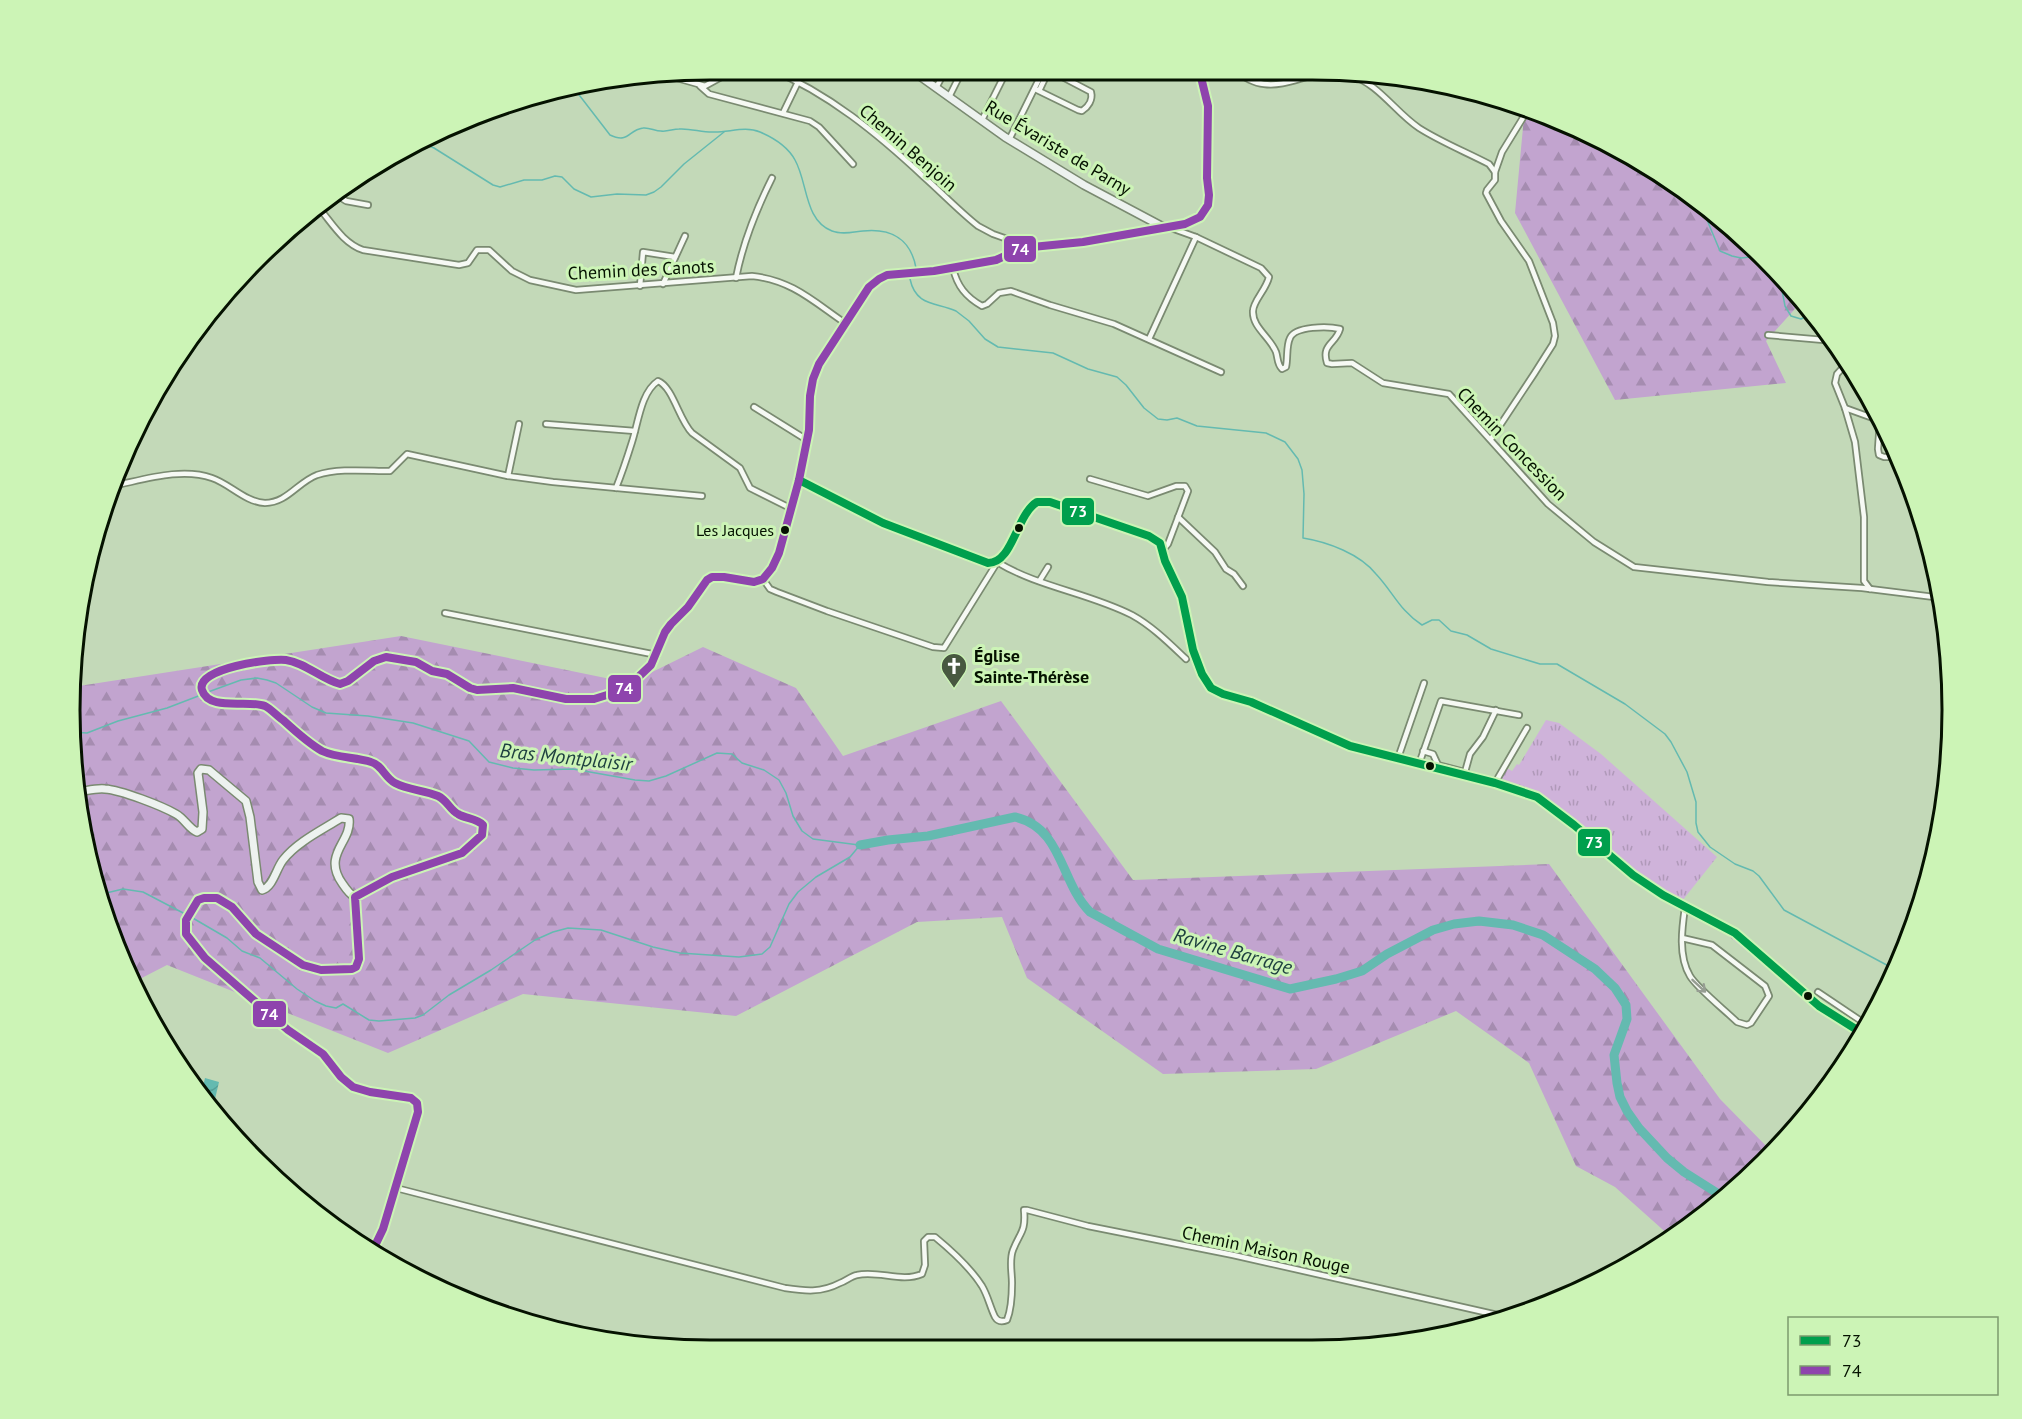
<svg xmlns="http://www.w3.org/2000/svg" width="2022" height="1419" font-family="'PT Sans',sans-serif">
<style>
.grass{fill:url(#grass-tufts)}
.forest{fill:url(#forest-firs)}
.water{fill:url(#water-waves)}
.lines{fill:none;stroke-linecap:round;stroke-linejoin:round}
.stream{stroke:#64bab0;stroke-width:1.5}
.river{stroke:#64bab0;stroke-width:9}
.street-casing{stroke:#7a8a71;stroke-width:8}
.secondary-casing{stroke:#7a8a71;stroke-width:10}
.street{stroke:#f6f9f4;stroke-width:4.5}
.secondary{stroke:#edf2ef;stroke-width:7}
.bus-1-casing{stroke:#ccf4b6;stroke-width:12}
.bus-2-casing{stroke:#ccf4b6;stroke-width:12}
.bus-1{stroke:#009f4d;stroke-width:8}
.bus-2{stroke:#8e44ad;stroke-width:8}
.oneway{stroke:#969d92}
.bus-dot{fill:#051200;stroke:#ccf4b6;stroke-width:2}
.labels{text-anchor:middle;stroke-width:6;stroke-linejoin:round;paint-order:stroke}
.bus-label{font-size:16px;fill:#051200;stroke:#ccf4b6;text-anchor:end}
.street-label{font-size:18px;fill:#051200;stroke:#ccf4b6}
.poi-label{font-size:18px;font-weight:bold;fill:#051200;stroke:#ccf4b6;text-anchor:start}
.water-label{font-size:20px;font-style:italic;fill:#1f4140;stroke:#ccf4b6}
.rim{fill:none;stroke:#051200;stroke-width:3}
.line-badge{stroke:#ccf4b6;stroke-width:2}
.badge-label{font-size:16px;text-anchor:middle;font-weight:bold;fill:#fff}
</style>
<defs>
<pattern id="grass-tufts" width="24" height="20" patternUnits="userSpaceOnUse" patternTransform="scale(1.5)"><rect width="24" height="20" fill="#cfb3da"/><path d="M3 7l-1-3M5 7V3M7 7l1-3M15 17l-1-3M17 17v-4M19 17l1-3" fill="none" stroke="#b099b9"/></pattern>
<pattern id="forest-firs" width="22" height="20" patternUnits="userSpaceOnUse" patternTransform="scale(1.5)"><rect width="22" height="20" fill="#c2a4cf"/><path d="M5 1l3.5 6h-7zM16 11l3.5 6h-7z" fill="#a58cb0"/></pattern>
<pattern id="water-waves" width="16" height="10" patternUnits="userSpaceOnUse" patternTransform="scale(1.5)"><rect width="16" height="10" fill="#64bab0"/><path d="M0 5q4-4 8 0t8 0" fill="none" stroke="#559f96"/></pattern>
</defs>
<rect width="100%" height="100%" fill="#c3d9b8"/>
<g class="grass">
<polygon points="1546,720 1559,723 1601,754 1717,857 1682,901 1654,886 1624,865 1548,800 1530,792 1499,783 1507,768 1512,771 1517,764 1519,765"/>
<polygon points="1691,914 1720,927 1741,941 1819,1008 1861,1036 1859,1038 1822,1013 1726,934 1689,915"/>
</g>
<g class="forest">
<polygon points="1525,106 1632,155 1766,257 1802,301 1766,341 1786,383 1615,400 1515,213"/>
<polygon points="401,636 630,683 703,647 796,688 843,756 1001,701 1133,880 1549,864 1720,1099 1773,1153 1765,1163 1702,1218 1671,1237 1615,1187 1576,1166 1529,1063 1456,1011 1316,1069 1163,1074 1027,978 1002,917 917,922 736,1016 523,994 388,1053 167,965 132,983 81,834 69,710 71,680 79,686"/>
</g>
<polygon class="water" points="205,1078 219,1082 215,1099 201,1095"/>
<g class="lines">
<g class="stream">
<path d="M573,87L610,135C629,144 628,130 643,128C649,127 655,131 661,131C667,132 673,129 679,129C691,128 703,133 715,132C730,132 746,126 760,132C774,138 788,147 795,160C808,183 804,220 832,231C842,235 853,232 863,231C892,228 911,240 916,268"/>
<polyline points="419,142 434,148 493,185 500,187 524,180 542,180 555,176 562,177 574,189 591,197 617,194 646,195 654,192 661,187 684,164 724,132"/>
<polyline points="1702,208 1720,251 1732,256 1741,258 1759,256 1765,258 1781,285 1785,306 1791,316 1801,319 1812,313"/>
<path d="M914,275L910,279C916,307 937,302 956,311L969,321L985,339L998,347L1053,353L1088,369L1117,377L1126,385L1144,408L1158,419L1167,420L1177,418L1197,426L1266,433L1285,442L1298,459L1302,470L1304,494L1303,538C1328,542 1360,554 1376,574C1393,592 1400,611 1422,625L1432,620H1439L1451,631L1467,635L1491,649L1540,664H1557L1625,704L1665,734L1671,742L1687,772L1696,802V823L1698,832L1710,847L1735,864L1753,871L1759,876L1784,910L1896,970"/>
<polyline points="208,692 241,680 257,678 267,680 276,683 312,707 326,713 368,716 413,723 469,741 489,762 513,768 534,770 573,769 635,780 649,781 666,776 717,753 732,754 742,763 764,770 779,780 786,793 793,816 802,831 813,839 859,845"/>
<polyline points="71,732 87,733 118,721 167,708 201,695"/>
<polyline points="102,894 123,889 143,892 187,915"/>
<polyline points="191,917 227,938 242,951 260,958 297,989 315,1001 326,1006 336,1008 343,1004 369,1020 379,1021 415,1018 423,1015 449,995 491,970 535,940 553,932 568,928 601,930 653,947 680,953 739,957 762,954 770,947 789,904 798,892 816,877 850,857 860,845"/>
</g>
<path class="river" d="M860,845L888,840L928,836L1015,817C1063,828 1060,882 1090,912L1158,949L1290,989L1336,979L1362,971L1387,954L1433,930L1454,924L1479,921L1513,925L1543,935L1595,969L1615,988L1626,1005L1627,1019L1614,1055L1617,1083L1620,1097L1627,1111L1639,1128L1667,1158L1684,1172L1725,1198"/>
<g class="street-casing">
<g id="street">
<path d="M770,69C828,93 878,134 924,177C942,193 959,211 978,226L993,234L1027,246"/>
<polyline points="1186,69 1201,77"/>
<path d="M1231,69C1241,75 1252,83 1264,84C1292,88 1318,65 1350,75C1379,84 1395,112 1419,128C1441,142 1466,152 1489,164L1495,172V180L1487,190L1486,193L1501,221L1529,261L1553,323L1555,336L1553,344L1534,374L1491,439"/>
<polyline points="666,75 705,86 736,69"/>
<polyline points="921,77 925,69"/>
<polyline points="700,86 709,94 810,121 819,127 853,164"/>
<polyline points="936,88 946,69"/>
<path d="M1035,89L1039,91L1078,110L1082,111C1088,107 1093,100 1091,92L1051,71L1048,72L1039,91"/>
<polyline points="949,97 963,69"/>
<polyline points="783,113 798,82"/>
<polyline points="1542,114 1556,120"/>
<polyline points="982,120 1006,72"/>
<polyline points="1009,140 1044,69"/>
<polyline points="1495,172 1502,152 1529,108"/>
<polyline points="335,194 346,201 368,205"/>
<path d="M319,208C332,223 343,243 363,250L459,265L468,263L477,250H489L512,271L530,280L576,290L752,276C792,280 814,302 845,323"/>
<path d="M1171,228L1196,237L1261,268L1269,277C1266,290 1253,301 1253,311C1252,327 1270,337 1276,352C1278,358 1277,364 1282,369L1286,367C1288,358 1286,346 1290,338C1295,326 1328,326 1340,329C1336,344 1321,344 1327,363L1332,364L1352,363L1383,383L1449,394L1548,504L1594,542L1634,567L1768,582L1862,588L1942,598"/>
<path d="M953,268C957,286 966,297 982,306L987,304L999,293L1011,291L1050,305L1114,324L1221,372"/>
<path d="M736,278C743,242 756,210 772,178"/>
<polyline points="663,284 685,236"/>
<polyline points="640,286 643,252 675,257"/>
<polyline points="208,313 215,310 217,301"/>
<polyline points="1768,335 1835,341"/>
<polyline points="1149,339 1196,237"/>
<polyline points="1849,361 1837,374 1835,383 1845,408 1855,442 1864,517 1864,581 1870,589"/>
<polyline points="754,407 807,440"/>
<polyline points="1845,408 1881,421"/>
<polyline points="1880,420 1878,449 1879,455 1884,457 1900,457"/>
<polyline points="546,424 635,431"/>
<polyline points="508,476 519,424"/>
<polyline points="1090,479 1148,496 1176,486 1185,486 1188,491 1168,544 1163,550"/>
<path d="M112,486C143,480 181,467 212,478C230,484 245,502 265,503C287,503 298,482 317,475C339,468 367,471 390,471L407,454L508,476L553,482L702,496"/>
<path d="M616,488C622,473 627,458 632,442C638,424 641,392 658,381C673,387 679,420 692,433L740,468L750,488L792,509"/>
<polyline points="1178,517 1215,552 1226,569 1234,574 1243,586"/>
<path d="M997,562C1038,587 1089,593 1132,615C1152,626 1169,643 1186,659"/>
<polyline points="763,579 770,589 777,592 827,611 933,647 944,648 998,561"/>
<polyline points="1040,580 1048,567"/>
<polyline points="445,613 657,655"/>
<polyline points="1423,751 1433,754 1438,765 1465,772 1470,754 1483,737 1496,710"/>
<polyline points="1398,758 1424,683"/>
<polyline points="1419,764 1441,701 1519,715"/>
<polyline points="1495,783 1527,728"/>
<path d="M1682,938L1712,945L1765,986L1769,996L1751,1023L1747,1025L1737,1022C1726,1011 1697,988 1690,976C1678,956 1682,928 1685,907"/>
<polyline points="1818,992 1867,1025"/>
<path d="M396,1188L785,1288C805,1291 821,1293 840,1283C846,1281 851,1276 857,1275C879,1270 901,1283 922,1274L925,1265L924,1241L928,1237H935C952,1251 970,1267 982,1286C988,1296 990,1307 995,1317C998,1322 1002,1322 1007,1320C1011,1310 1012,1295 1012,1283C1012,1272 1009,1260 1013,1250C1020,1232 1026,1232 1024,1210H1027L1088,1226L1233,1255L1502,1316"/>
</g>
</g>
<g class="secondary-casing">
<g id="secondary">
<polyline points="910,69 1005,137 1084,185 1165,228"/>
<path d="M799,480L883,523L988,563C1013,563 1016,515 1037,502H1050L1149,536L1160,543L1165,561L1182,597L1193,650L1202,674L1211,688L1223,694L1251,702L1350,746L1495,783L1537,797L1574,825L1633,875L1663,895L1735,933L1819,1006L1862,1033"/>
<path d="M77,792C86,791 96,788 105,789C121,790 162,806 176,814C185,819 188,828 197,832L202,829L203,812L198,773L201,769L209,770L246,801L250,817L258,882L262,890C273,887 276,869 283,860C297,842 322,830 341,818L349,819C352,842 322,854 342,883C346,889 349,894 355,897"/>
<path d="M372,1252L383,1229L418,1112L417,1103L411,1098L370,1092L353,1087L341,1077L323,1054L288,1030L205,958L186,934V920L198,900L204,898H217L232,907L256,934L303,965L321,970L352,969L356,967L359,959L355,897L392,877L462,853L482,835L483,825C476,818 466,819 458,814C450,810 447,800 438,796C424,790 408,790 395,783C385,778 382,765 371,762C356,757 337,758 322,751C308,743 295,731 283,720C277,716 271,709 265,706C248,699 209,712 202,690C195,668 272,658 286,660C306,663 321,679 340,684L348,681L374,661L386,657L416,662L432,671L447,674L470,688L477,690L513,688L566,699H594L620,691L631,684L651,665L665,632L671,624L688,607L707,580L712,577H724L754,582L763,579L772,568L779,553L799,480L809,430L810,396L813,379L819,364L869,287L879,279L887,275L934,271L996,260L1022,248L1083,242L1185,224L1200,217L1208,205L1209,195L1207,178L1208,106L1199,69"/>
</g>
</g>
<use href="#street" class="street"/>
<use href="#secondary" class="secondary"/>
<g class="bus-1-casing">
<path id="bus-1" d="M799,480L883,523L988,563C1013,563 1016,515 1037,502H1050L1149,536L1160,543L1165,561L1182,597L1193,650L1202,674L1211,688L1223,694L1251,702L1350,746L1495,783L1537,797L1574,825L1633,875L1663,895L1735,933L1819,1006L1862,1033"/>
</g>
<g class="bus-2-casing">
<path id="bus-2" d="M372,1252L383,1229L418,1112L417,1103L411,1098L370,1092L353,1087L341,1077L323,1054L288,1030L205,958L186,934V920L198,900L204,898H217L232,907L256,934L303,965L321,970L352,969L356,967L359,959L355,897L392,877L462,853L482,835L483,825C476,818 466,819 458,814C450,810 447,800 438,796C424,790 408,790 395,783C385,778 382,765 371,762C356,757 337,758 322,751C308,743 295,731 283,720C277,716 271,709 265,706C248,699 209,712 202,690C195,668 272,658 286,660C306,663 321,679 340,684L348,681L374,661L386,657L416,662L432,671L447,674L470,688L477,690L513,688L566,699H594L620,691L631,684L651,665L665,632L671,624L688,607L707,580L712,577H724L754,582L763,579L772,568L779,553L799,480L809,430L810,396L813,379L819,364L869,287L879,279L887,275L934,271L996,260L1022,248L1083,242L1185,224L1200,217L1208,205L1209,195L1207,178L1208,106L1199,69"/>
</g>
<use href="#bus-1" class="bus-1"/>
<use href="#bus-2" class="bus-2"/>
</g>
<defs><path id="oneway-shaft" d="M-6 0H5M1.5-3L5.5 0L1.5 3" fill="none" stroke-width="1.6" stroke-linecap="round" stroke-linejoin="round" transform="scale(1.5)"/></defs>
<use class="oneway" href="#oneway-shaft" transform="translate(1699 986) rotate(43)"/>
<defs>
<g id="church-pin" transform="scale(1.35)"><path d="M0 17L-7.5 6A9.5 9.5 0 1 1 7.5 6Z" fill="#485840" stroke="#ccf4b6"/><path d="M-1.2-6h2.4v3.5h3.3v2.4h-3.3V6h-2.4V-.1h-3.3v-2.4h3.3Z" fill="#fff"/></g>
</defs>
<g fill-rule="evenodd">
<use href="#church-pin" x="954" y="666"/>
</g>
<g class="bus-dot">
<circle cx="1019" cy="528" r="5"/>
<circle cx="785" cy="530" r="5"/>
<circle cx="1430" cy="766" r="5"/>
<circle cx="1808" cy="996" r="5"/>
</g>
<g class="labels">
<g class="bus-label">
<text x="774" y="536">Les Jacques</text>
</g>
<g class="street-label">
<text transform="translate(908 148) rotate(41)" y="6">Chemin Benjoin</text>
<text transform="translate(1058 148) rotate(31)" y="6">Rue Évariste de Parny</text>
<text transform="translate(641 270) rotate(-3)" y="6">Chemin des Canots</text>
<text transform="translate(1512 444) rotate(46)" y="6">Chemin Concession</text>
<text transform="translate(1266 1250) rotate(12)" y="6">Chemin Maison Rouge</text>
</g>
<g class="poi-label">
<text x="974" y="662">Église<tspan x="974" dy="21">Sainte-Thérèse</tspan></text>
</g>
<g class="water-label">
<text transform="translate(566 757) rotate(6)" y="7">Bras Montplaisir</text>
<text transform="translate(1233 951) rotate(16)" y="7">Ravine Barrage</text>
</g>
</g>
<path d="M0 0H2022V1419H0ZM710 80H1312A630 630 0 0 1 1942 710V710A630 630 0 0 1 1312 1340H710A630 630 0 0 1 80 710V710A630 630 0 0 1 710 80Z" fill="#ccf4b6" fill-rule="evenodd"/>
<path class="rim" d="M710 80H1312A630 630 0 0 1 1942 710V710A630 630 0 0 1 1312 1340H710A630 630 0 0 1 80 710V710A630 630 0 0 1 710 80Z"/>
<g class="line-badge">
<rect x="1003" y="235" width="34" height="28" rx="6" fill="#8e44ad"/>
<rect x="1061" y="497" width="34" height="29" rx="6" fill="#009f4d"/>
<rect x="607" y="674" width="35" height="29" rx="6" fill="#8e44ad"/>
<rect x="1577" y="828" width="34" height="29" rx="6" fill="#009f4d"/>
<rect x="252" y="1000" width="35" height="28" rx="6" fill="#8e44ad"/>
</g>
<g class="badge-label">
<text x="1020" y="255">74</text>
<text x="1078" y="517">73</text>
<text x="624" y="694">74</text>
<text x="1594" y="848">73</text>
<text x="269" y="1020">74</text>
</g>
<rect x="1788" y="1317" width="210" height="78" fill="#ccf4b6" stroke="#7c9a6d" stroke-width="1.5"/>
<rect x="1800" y="1336" width="30" height="9" fill="#009f4d" stroke="#7c9a6d" stroke-width="1.5"/>
<text x="1842" y="1347" font-size="18" fill="#051200">73</text>
<rect x="1800" y="1366" width="30" height="9" fill="#8e44ad" stroke="#7c9a6d" stroke-width="1.5"/>
<text x="1842" y="1377" font-size="18" fill="#051200">74</text>
</svg>
